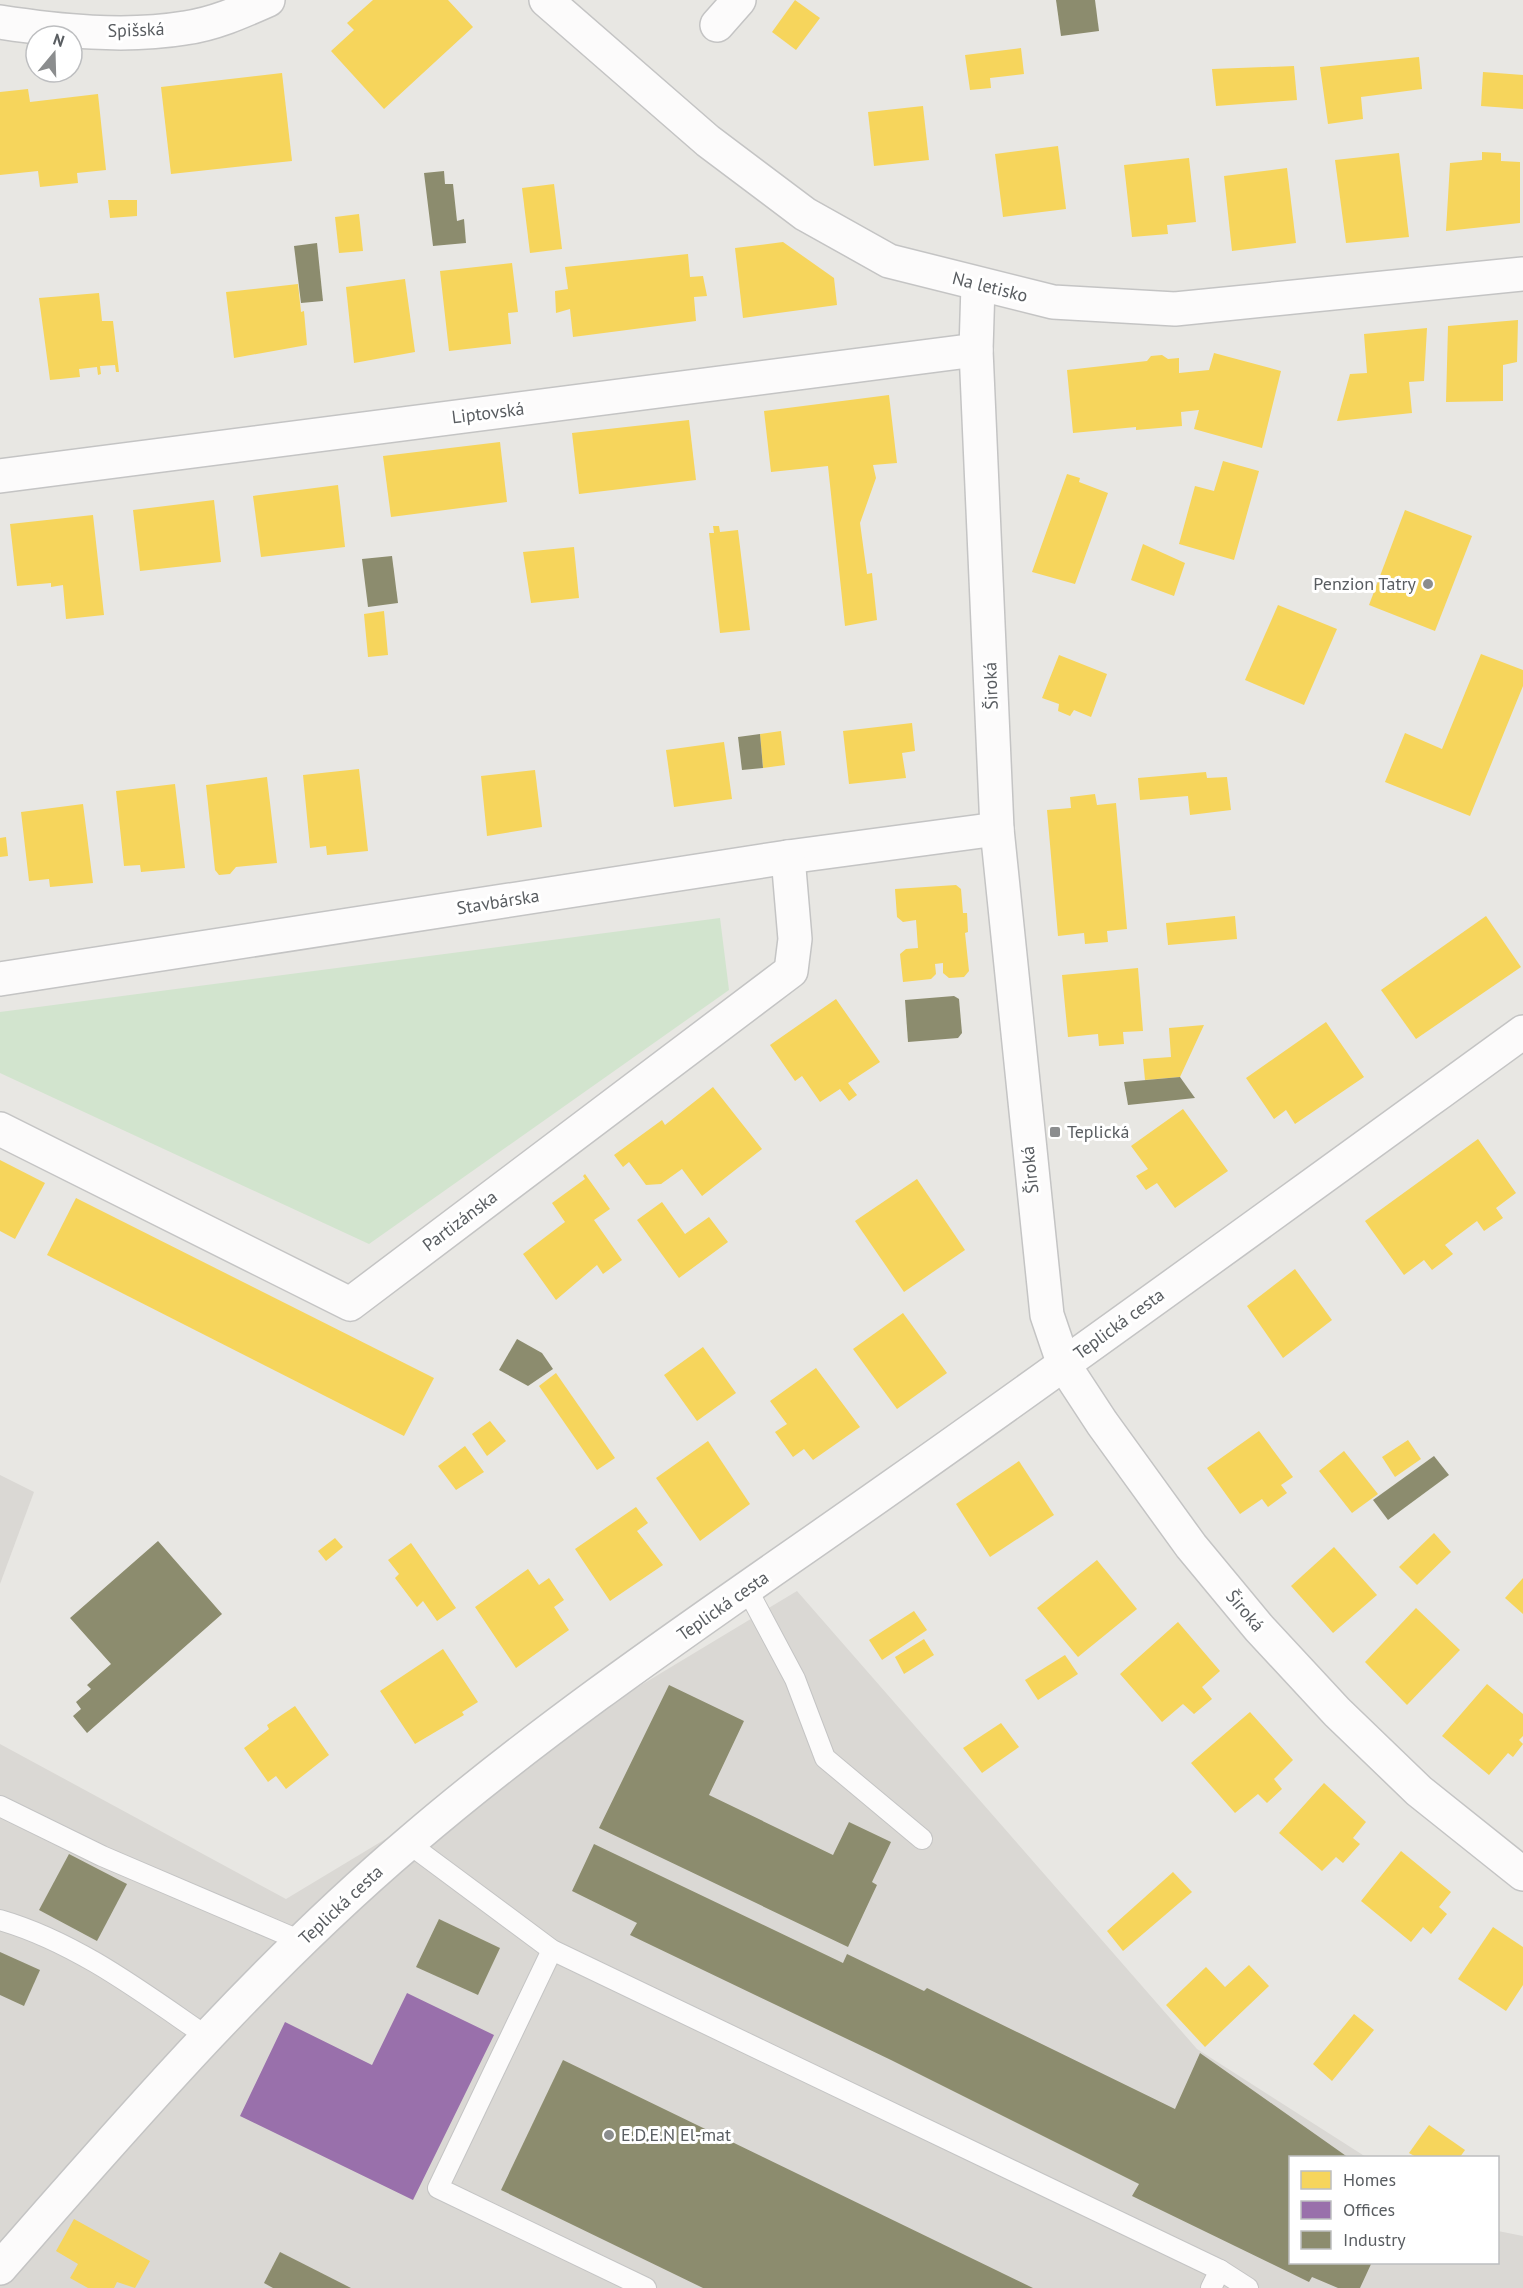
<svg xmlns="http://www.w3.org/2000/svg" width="1523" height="2288" font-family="'PT Sans',sans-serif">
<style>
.industrial{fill:#dad8d4}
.green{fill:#d2e4ce}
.homes{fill:#f6d55c}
.offices{fill:#9970ab}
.industry{fill:#8c8c6e}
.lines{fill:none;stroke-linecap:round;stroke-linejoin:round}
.service-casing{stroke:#c4c4c4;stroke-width:22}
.minor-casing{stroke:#c4c4c4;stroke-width:36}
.tertiary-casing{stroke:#c4c4c4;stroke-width:36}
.service{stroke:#fcfbfb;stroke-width:20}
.minor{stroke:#fcfbfb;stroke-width:33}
.tertiary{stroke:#fcfbfb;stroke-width:33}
.poi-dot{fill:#8b8d8e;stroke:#fff;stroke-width:2}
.labels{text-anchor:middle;stroke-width:6;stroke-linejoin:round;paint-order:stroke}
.street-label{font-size:18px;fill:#595d61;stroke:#fff}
.poi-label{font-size:18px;fill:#595d61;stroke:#fff;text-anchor:start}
</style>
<rect width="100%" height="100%" fill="#e8e7e3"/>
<g class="industrial">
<polygon points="0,1475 34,1492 0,1584"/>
<polygon points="797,1591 1197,2049 1366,2157 1290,2158 1290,2262 1498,2262 1498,2231 1523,2236 1523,2288 0,2288 0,1744 286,1899"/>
</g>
<polygon class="green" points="720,918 729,990 369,1244 0,1073 0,1012"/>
<g class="homes">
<polygon points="373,0 448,0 473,27 384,109 331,51 354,30 347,23"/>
<polygon points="795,0 820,18 796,50 772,32"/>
<polygon points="1021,48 1024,74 990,78 991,88 970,90 965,55"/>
<polygon points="1419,57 1422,89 1361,97 1363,119 1328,124 1320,67"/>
<polygon points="1294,66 1297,100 1216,106 1212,69"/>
<polygon points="1483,72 1523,75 1523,109 1481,106"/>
<polygon points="282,73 292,161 171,174 161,87"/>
<polygon points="28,89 30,102 98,94 106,170 77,173 78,183 40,187 38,171 0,175 0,92"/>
<polygon points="923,106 929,160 874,166 868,112"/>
<polygon points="1058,146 1066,209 1003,217 995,154"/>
<polygon points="1482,152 1501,153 1501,161 1520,162 1520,223 1446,231 1450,163 1482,160"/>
<polygon points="1399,153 1409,237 1346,243 1335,160"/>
<polygon points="1189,158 1196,222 1167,225 1168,234 1132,237 1124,165"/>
<polygon points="1287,168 1296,243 1232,251 1224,176"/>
<polygon points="554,184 562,249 530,253 522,188"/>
<polygon points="108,200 137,200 137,216 110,218"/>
<polygon points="359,214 363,251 339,253 335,217"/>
<polygon points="783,242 834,278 837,305 743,318 735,248"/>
<polygon points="688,254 690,277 703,276 707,296 694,297 696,321 573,337 570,309 556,313 555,291 568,289 565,267"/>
<polygon points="512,263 518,312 508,313 511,344 449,351 440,271"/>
<polygon points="405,279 415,352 354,363 346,287"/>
<polygon points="298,284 301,312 304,311 307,345 234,358 226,292"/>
<polygon points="99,293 102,321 113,321 119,372 116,372 115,365 100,366 101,374 98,375 97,367 79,369 80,377 50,380 39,298"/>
<polygon points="1518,320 1517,362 1503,365 1503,401 1446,402 1448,326"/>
<polygon points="1427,328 1424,381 1409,382 1412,413 1337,421 1350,374 1367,373 1364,334"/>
<polygon points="1214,353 1281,371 1262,448 1194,429 1199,410 1181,412 1182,426 1136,430 1136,427 1073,433 1067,370 1147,361 1151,356 1162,355 1168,359 1179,358 1179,373 1209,370"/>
<polygon points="889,395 897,463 873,465 876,478 860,523 867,574 872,573 877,620 845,626 828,466 771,472 764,411"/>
<polygon points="689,420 696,480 579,494 572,433"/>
<polygon points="500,442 507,502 391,517 383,456"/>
<polygon points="1223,461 1259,471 1234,560 1179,544 1195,486 1214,491"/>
<polygon points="1067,474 1080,478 1079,482 1108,493 1075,584 1032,572"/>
<polygon points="338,485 345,547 261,557 253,496"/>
<polygon points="214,500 221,562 140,571 133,510"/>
<polygon points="1405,510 1472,536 1435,631 1369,605"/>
<polygon points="93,515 104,615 66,619 63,585 51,587 51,583 17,586 10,524"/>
<polygon points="713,526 719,526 720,532 738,530 750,630 720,633 709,533 714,533"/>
<polygon points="1143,544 1185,563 1174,596 1131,580"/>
<polygon points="574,547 579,598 531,603 523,552"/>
<polygon points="1278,605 1337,629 1304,705 1245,680"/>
<polygon points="384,611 388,655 368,657 364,614"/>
<polygon points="1481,654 1523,670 1523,686 1470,816 1385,782 1405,733 1442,749"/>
<polygon points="1059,655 1107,674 1091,717 1074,710 1070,716 1058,711 1059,704 1042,698"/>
<polygon points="912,723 915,751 902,753 906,778 849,784 843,731"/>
<polygon points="781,731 785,765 763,768 760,734"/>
<polygon points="724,742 732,799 674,807 666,750"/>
<polygon points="359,769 368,851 327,855 326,846 310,848 303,775"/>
<polygon points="535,770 542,827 487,836 481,776"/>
<polygon points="1206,772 1207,778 1227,777 1231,810 1190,815 1188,796 1140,800 1138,778"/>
<polygon points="267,777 277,863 236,867 230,874 219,875 215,870 206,785"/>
<polygon points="175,784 185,868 141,872 140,865 124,866 116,791"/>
<polygon points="1095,794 1097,805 1116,803 1127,929 1107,931 1108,942 1085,944 1084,933 1058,936 1047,810 1071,808 1070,797"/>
<polygon points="83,804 93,883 50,887 49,879 29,881 21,812"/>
<polygon points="6,837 8,856 0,857 0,838"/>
<polygon points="956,885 961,889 963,913 967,913 968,932 965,933 969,971 964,977 949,978 943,973 943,963 935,964 936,974 931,979 903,982 900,954 906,949 918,948 916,920 903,922 897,917 895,889"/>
<polygon points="1235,916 1237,939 1168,945 1166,923"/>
<polygon points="1486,916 1521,967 1416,1039 1381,990"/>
<polygon points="1138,968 1143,1031 1123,1032 1124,1044 1099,1046 1098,1034 1068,1037 1062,975"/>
<polygon points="836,999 880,1062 848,1083 857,1095 849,1101 840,1089 820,1102 802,1076 795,1081 770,1045"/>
<polygon points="1326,1022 1364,1077 1295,1124 1286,1110 1274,1119 1246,1078"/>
<polygon points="1204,1025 1180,1077 1145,1080 1143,1059 1171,1057 1169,1028"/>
<polygon points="713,1087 762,1149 702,1196 682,1169 661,1184 646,1185 629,1162 623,1167 614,1155 662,1120 665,1125"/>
<polygon points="1183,1109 1228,1171 1175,1208 1157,1183 1146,1190 1136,1176 1148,1169 1131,1146"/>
<polygon points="1478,1139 1516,1193 1496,1208 1503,1218 1484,1231 1477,1221 1445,1245 1453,1254 1432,1270 1424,1260 1404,1275 1365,1221"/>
<polygon points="0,1160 45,1183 15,1239 0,1231"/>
<polygon points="585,1174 610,1209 594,1220 622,1260 603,1274 597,1265 556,1300 523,1254 565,1222 552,1203 585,1179 583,1176"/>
<polygon points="917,1179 965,1250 904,1292 855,1221"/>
<polygon points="76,1198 434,1378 404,1436 47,1255"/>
<polygon points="662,1202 685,1234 709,1217 728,1242 679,1278 637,1220"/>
<polygon points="1295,1269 1332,1320 1283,1358 1247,1306"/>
<polygon points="903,1313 947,1373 897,1409 853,1349"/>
<polygon points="703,1347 736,1393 697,1421 664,1375"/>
<polygon points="816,1368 860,1427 813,1460 804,1449 793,1457 775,1432 787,1424 770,1401"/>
<polygon points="556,1373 615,1458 597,1470 539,1386"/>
<polygon points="490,1421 506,1441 487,1456 472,1434"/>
<polygon points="1259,1431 1293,1477 1281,1485 1287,1493 1268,1507 1262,1499 1240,1514 1207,1468"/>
<polygon points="1408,1440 1421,1459 1395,1477 1382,1457"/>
<polygon points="708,1441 750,1504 700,1541 656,1478"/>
<polygon points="465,1446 484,1472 456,1490 438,1466"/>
<polygon points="1344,1451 1378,1494 1352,1513 1319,1471"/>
<polygon points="1019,1461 1054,1515 990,1557 956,1504"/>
<polygon points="636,1507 648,1523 637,1531 663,1565 610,1601 575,1549"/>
<polygon points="1434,1533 1451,1552 1417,1585 1399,1567"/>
<polygon points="335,1538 343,1547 326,1561 318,1551"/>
<polygon points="411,1543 456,1608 437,1621 423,1601 417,1607 395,1578 399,1574 388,1560"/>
<polygon points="1334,1547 1377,1595 1333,1633 1291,1586"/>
<polygon points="1097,1560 1137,1609 1078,1657 1037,1608"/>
<polygon points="528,1569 539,1585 549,1578 564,1600 554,1607 569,1630 516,1668 475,1607"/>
<polygon points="1523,1578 1523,1614 1505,1598"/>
<polygon points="1416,1608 1460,1650 1407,1705 1365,1662"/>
<polygon points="914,1611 927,1630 882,1660 869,1640"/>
<polygon points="1178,1622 1220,1671 1202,1687 1212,1699 1194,1714 1183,1704 1162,1722 1120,1674"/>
<polygon points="924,1639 934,1655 904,1674 895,1657"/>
<polygon points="443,1649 478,1702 462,1712 464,1715 415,1744 380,1691"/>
<polygon points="1065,1655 1078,1674 1038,1700 1025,1680"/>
<polygon points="1487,1684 1523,1714 1523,1736 1519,1740 1523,1744 1513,1757 1508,1753 1489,1775 1442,1736"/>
<polygon points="295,1706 329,1755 286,1789 276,1776 268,1782 244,1748 269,1729 267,1725"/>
<polygon points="1250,1712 1293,1760 1274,1779 1282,1789 1267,1803 1258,1794 1235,1813 1191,1763"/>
<polygon points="1001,1723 1019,1747 982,1773 963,1748"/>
<polygon points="1324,1783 1366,1822 1353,1838 1360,1844 1343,1863 1336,1857 1322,1871 1279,1833"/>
<polygon points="1401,1851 1451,1892 1439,1907 1447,1914 1431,1934 1423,1927 1411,1942 1361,1901"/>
<polygon points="1173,1872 1192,1892 1123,1951 1107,1931"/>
<polygon points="1493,1927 1523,1947 1523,1985 1506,2011 1458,1979"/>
<polygon points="1249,1965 1269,1986 1205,2047 1166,2005 1206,1967 1225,1987"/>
<polygon points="1354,2014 1374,2030 1332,2081 1313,2064"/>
<polygon points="1429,2125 1465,2150 1460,2157 1416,2157 1409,2153"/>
<polygon points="74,2219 150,2261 135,2288 117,2282 114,2288 88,2288 70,2278 78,2264 56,2251"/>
</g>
<polygon class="offices" points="407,1993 494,2035 413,2200 240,2116 285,2022 372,2065"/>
<g class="industry">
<polygon points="1056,0 1095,0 1099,31 1061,36"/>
<polygon points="444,171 445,184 453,184 457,221 464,219 466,243 433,246 424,173"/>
<polygon points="317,243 323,301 301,303 294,246"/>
<polygon points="392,556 398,603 368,607 362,559"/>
<polygon points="760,734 763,768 742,770 738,737"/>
<polygon points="954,996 959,999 962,1033 958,1038 908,1042 905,1000"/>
<polygon points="1180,1077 1195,1098 1128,1105 1124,1082"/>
<polygon points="517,1339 542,1353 553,1369 528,1386 499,1370"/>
<polygon points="1434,1456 1449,1475 1388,1520 1373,1500"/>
<polygon points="158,1541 222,1614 87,1733 73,1716 81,1709 76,1702 91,1689 87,1685 111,1664 70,1618"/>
<polygon points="669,1685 744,1721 709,1795 833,1855 849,1822 891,1842 872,1882 877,1885 848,1947 599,1828"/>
<polygon points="594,1844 843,1963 847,1954 924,1991 927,1988 1175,2109 1200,2053 1349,2158 1290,2158 1290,2262 1372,2262 1360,2288 1338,2288 1312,2277 1309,2282 1132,2196 1139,2184 891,2060 630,1935 637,1923 572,1891"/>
<polygon points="69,1854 127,1884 97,1941 39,1910"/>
<polygon points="439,1919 500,1948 478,1995 416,1967"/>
<polygon points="0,1952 40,1970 24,2006 0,1995"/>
<polygon points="563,2060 1033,2288 703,2288 501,2190"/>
<polygon points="280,2252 351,2288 273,2288 264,2283"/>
</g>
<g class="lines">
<g class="service-casing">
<g id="service">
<polyline points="747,1589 795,1679 825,1758 922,1839"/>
<polyline points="0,1806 102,1856 301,1941"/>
<polyline points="408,1843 552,1950 1220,2270 1248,2288"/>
<path d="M0,1920C76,1942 142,1992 206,2036"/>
<polyline points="552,1950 438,2188 646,2288"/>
<polyline points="1211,2288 1220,2270"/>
</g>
</g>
<g class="minor-casing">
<g id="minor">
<path d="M0,22C59,31 125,38 185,28C214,24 241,12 268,0"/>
<polyline points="717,25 739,0"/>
<polyline points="978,285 976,350 997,829 1047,1315 1064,1365 1102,1423 1191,1546 1259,1628 1337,1712 1419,1791 1523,1874"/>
<polyline points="0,476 976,350"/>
<polyline points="0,979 788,857 997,829"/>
<polyline points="0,1129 350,1304 791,971 795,939 788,857"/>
<path d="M0,2268C130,2120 260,1969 411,1841C564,1710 733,1599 897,1483C1107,1335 1315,1183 1523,1032"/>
</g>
</g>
<g class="tertiary-casing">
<polyline id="tertiary" points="546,0 708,141 805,214 889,261 1053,302 1175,309 1523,274"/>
</g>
<use href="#service" class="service"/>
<use href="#minor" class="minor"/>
<use href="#tertiary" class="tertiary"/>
</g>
<g class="poi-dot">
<circle cx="1428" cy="584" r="6"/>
<rect x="1049" y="1126" width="12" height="12" rx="3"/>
<circle cx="609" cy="2135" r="6"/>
</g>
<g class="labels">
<g class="street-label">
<text transform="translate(136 30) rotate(-2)" y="6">Spišská</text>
<text transform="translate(990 287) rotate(14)" y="6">Na letisko</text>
<text transform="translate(488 413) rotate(-7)" y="6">Liptovská</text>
<text transform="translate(991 686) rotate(-92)" y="6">Široká</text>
<text transform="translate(498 902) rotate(-9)" y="6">Stavbárska</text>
<text transform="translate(1030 1170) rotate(-96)" y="6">Široká</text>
<text transform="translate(460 1221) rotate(-37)" y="6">Partizánska</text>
<text transform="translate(1119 1324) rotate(-36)" y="6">Teplická cesta</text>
<text transform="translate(723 1606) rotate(-35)" y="6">Teplická cesta</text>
<text transform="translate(1245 1611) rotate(50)" y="6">Široká</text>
<text transform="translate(341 1905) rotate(-43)" y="6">Teplická cesta</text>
</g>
<g class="poi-label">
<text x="1416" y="590" text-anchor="end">Penzion Tatry</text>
<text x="1067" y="1138">Teplická</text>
<text x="621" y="2141">E.D.E.N El-mat</text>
</g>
</g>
<rect x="1289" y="2156" width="210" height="108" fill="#ffffff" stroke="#bdbec0" stroke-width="1.5"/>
<rect x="1301" y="2171" width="30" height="18" fill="#f6d55c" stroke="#bdbec0" stroke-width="1.5"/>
<text x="1343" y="2186" font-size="18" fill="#595d61">Homes</text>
<rect x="1301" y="2201" width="30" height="18" fill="#9970ab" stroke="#bdbec0" stroke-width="1.5"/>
<text x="1343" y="2216" font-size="18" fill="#595d61">Offices</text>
<rect x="1301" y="2231" width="30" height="18" fill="#8c8c6e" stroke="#bdbec0" stroke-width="1.5"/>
<text x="1343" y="2246" font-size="18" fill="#595d61">Industry</text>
<g transform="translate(54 54) rotate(19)"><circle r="28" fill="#ffffff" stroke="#bdbec0" stroke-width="1.5"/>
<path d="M0-4.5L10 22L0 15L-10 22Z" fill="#8b8d8e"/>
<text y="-9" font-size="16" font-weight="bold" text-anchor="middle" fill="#595d61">N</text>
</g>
</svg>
